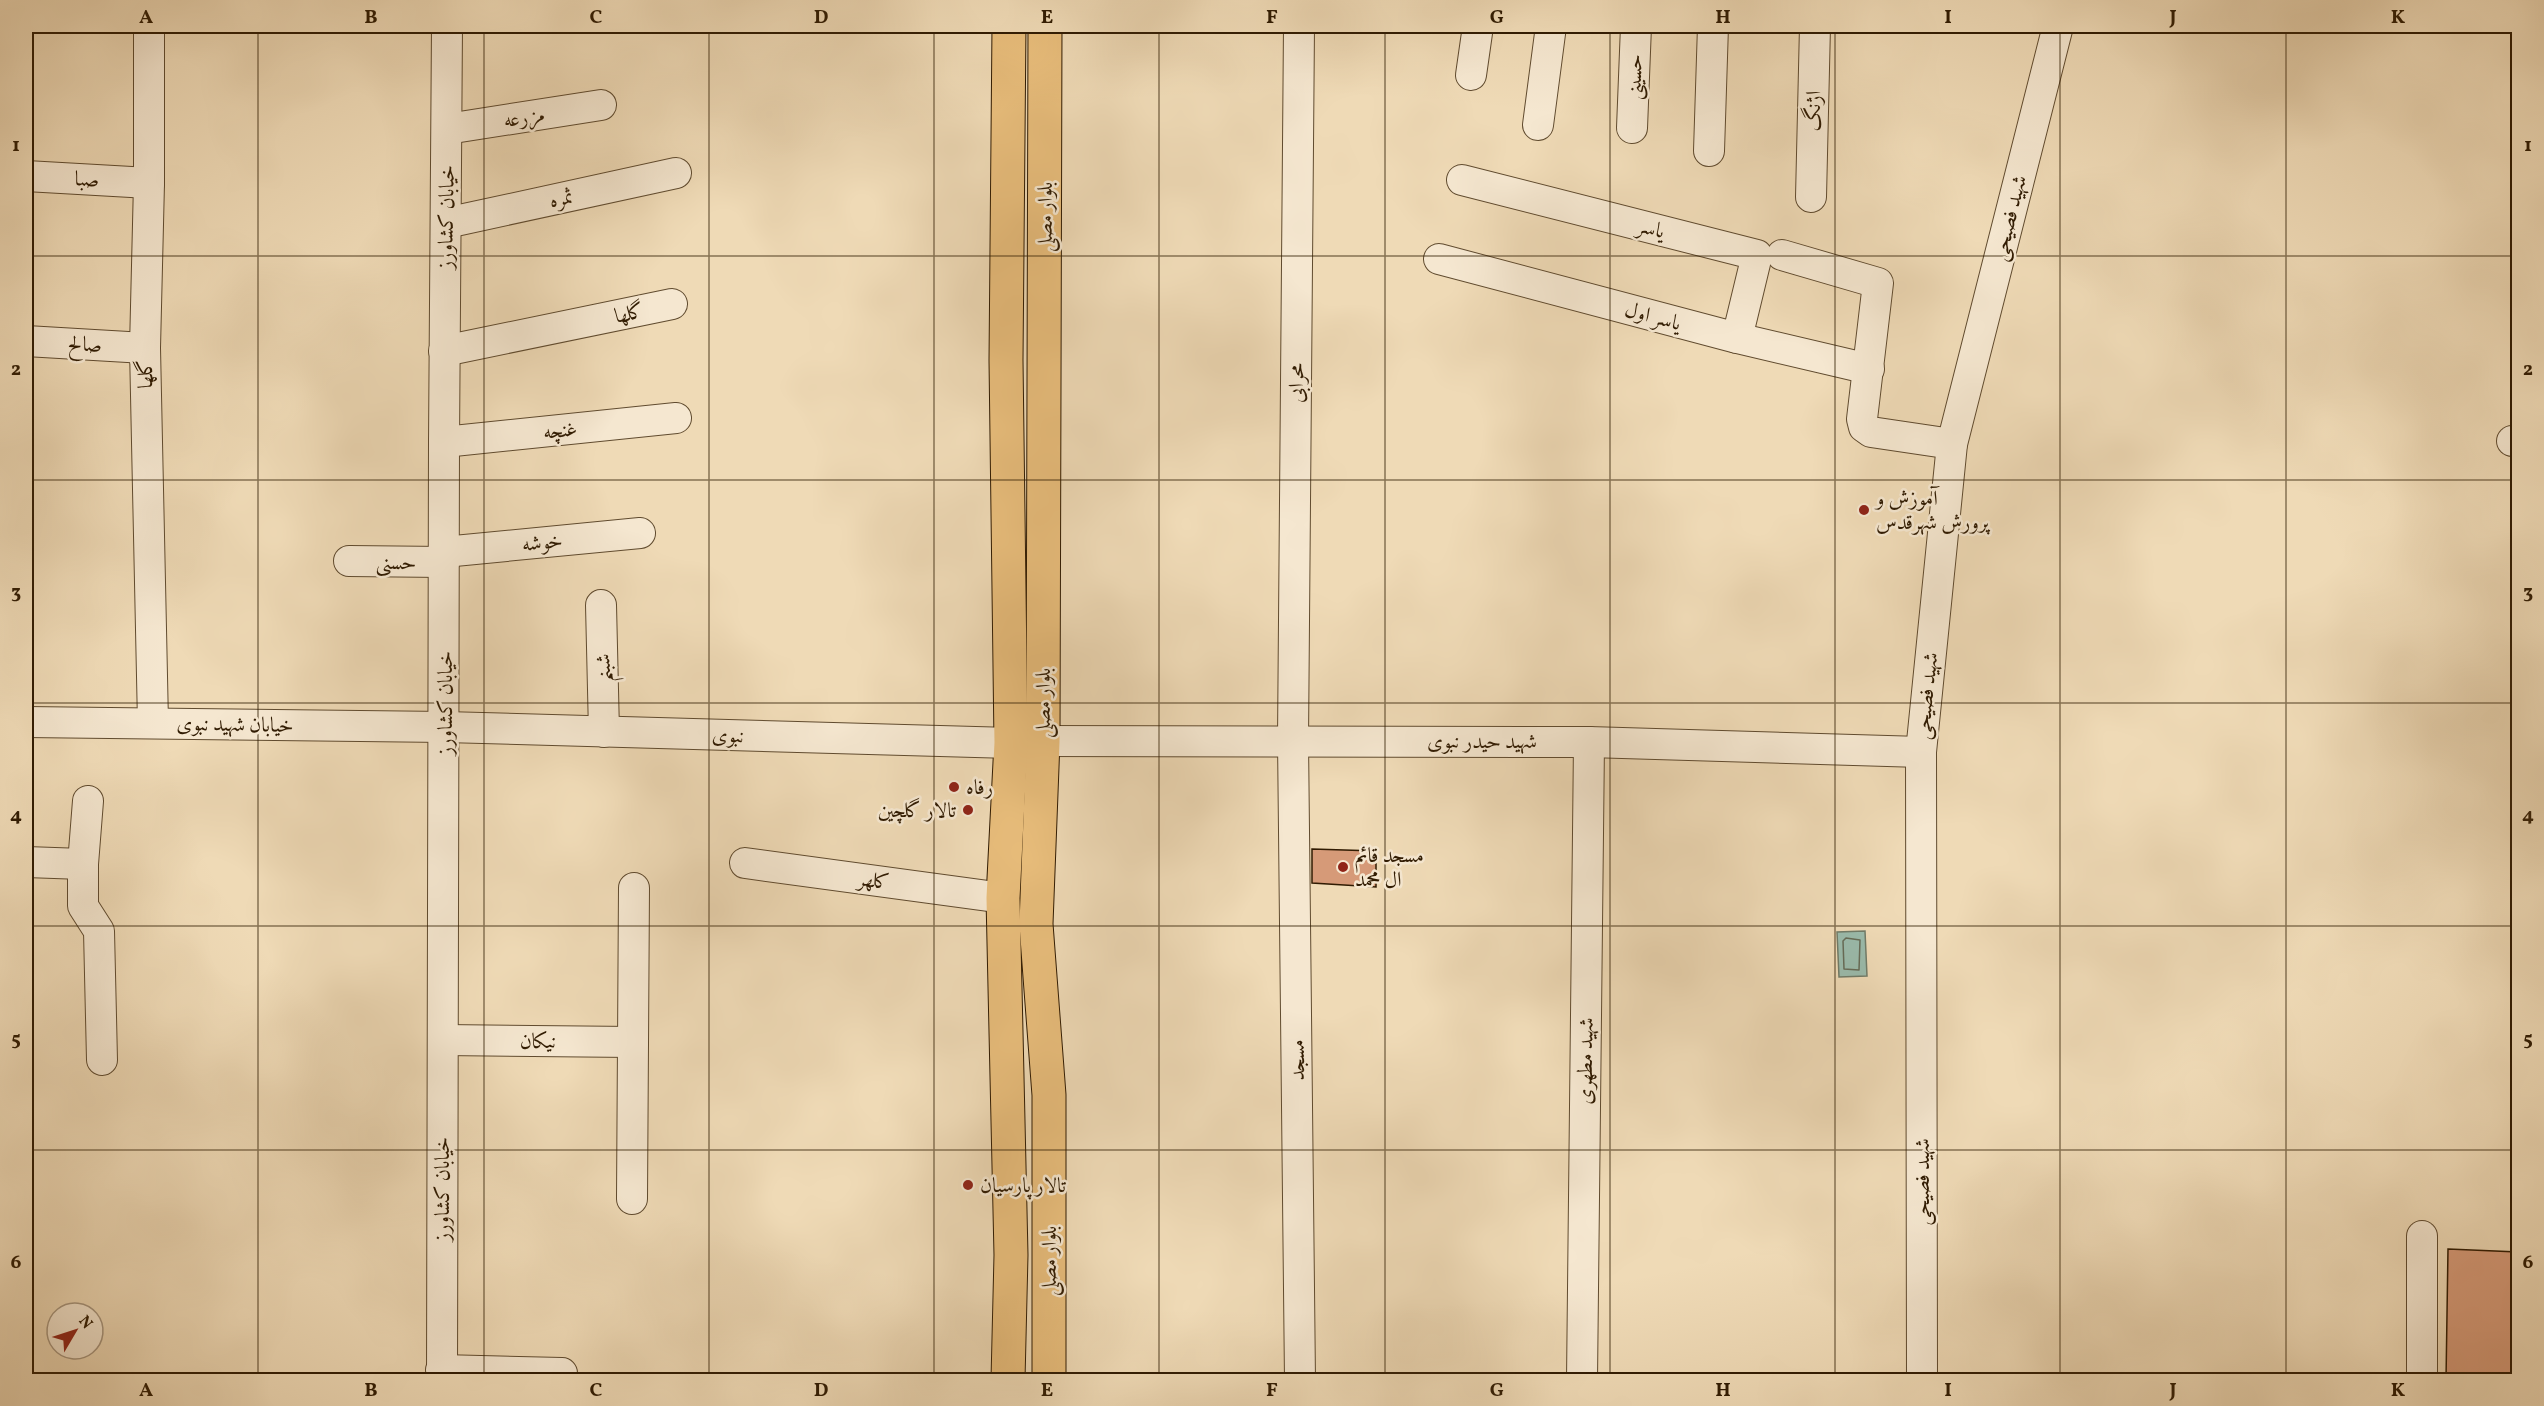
<svg xmlns="http://www.w3.org/2000/svg" width="2544" height="1406" font-family="Vollkorn,Amiri,serif">
<style>
.water{fill:#9abbac;stroke:#707b68;stroke-width:1.5}
.lines{fill:none;stroke-linecap:round;stroke-linejoin:round}
.shore{stroke:#656b57;stroke-width:1.5}
.building{fill:#d69a78;stroke:#301b02;stroke-width:1.5}
.minor-casing{stroke:#604b2f;stroke-width:32}
.major-casing{stroke:#301b02;stroke-width:35}
.minor{stroke:#f5e7d0;stroke-width:30}
.major{stroke:#e8bd7b;stroke-width:33}
.grid{fill:none;stroke:#301b02;stroke-width:1.5;stroke-opacity:0.55}
.poi-dot{fill:#8f2418;stroke:#f5e7d0;stroke-width:2}
.labels{text-anchor:middle;stroke-width:5;stroke-linejoin:round;paint-order:stroke}
.street-label{font-size:21px;fill:#301b02;stroke:#f5e7d0}
.poi-label{font-size:21px;fill:#301b02;stroke:#f5e7d0;text-anchor:start}
.neatline{fill:none;stroke:#301b02;stroke-width:2}
.grid-label{font-size:20px;text-anchor:middle;font-weight:bold;fill:#301b02}
</style>
<rect width="100%" height="100%" fill="#efdab6"/>
<filter id="stains"><feTurbulence type="fractalNoise" baseFrequency=".00333" numOctaves="4"/><feColorMatrix values="0 0 0 0 .2 0 0 0 0 .09 0 0 0 0 .02 0 0 0 .5 -.17"/></filter>
<radialGradient id="worn" r=".72"><stop offset=".6" stop-color="#630" stop-opacity="0"/><stop offset="1" stop-color="#630" stop-opacity=".3"/></radialGradient>
<polygon class="water" points="1865,931 1867,976 1839,977 1837,932"/>
<g class="lines">
<polygon class="shore" points="1846,938 1860,940 1859,970 1844,969 1843,941"/>
</g>
<g class="building">
<polygon points="1312,849 1376,851 1376,887 1312,883"/>
<polygon points="2448,1249 2518,1252 2518,1380 2446,1380"/>
</g>
<g class="lines">
<g class="minor-casing">
<g id="minor">
<polyline points="149,26 149,183 145,348 153,723"/>
<polyline points="1299,26 1293,740 1300,1380"/>
<polyline points="1471,75 1478,26"/>
<polyline points="1538,125 1551,26"/>
<polyline points="1632,128 1636,26"/>
<polyline points="447,129 601,105"/>
<polyline points="1709,151 1713,26"/>
<polyline points="26,176 149,183"/>
<polyline points="1462,180 1757,255 1737,338"/>
<polyline points="1811,197 1815,26"/>
<polyline points="446,223 676,173"/>
<polyline points="1782,255 1878,283 1862,419 1864,427 1871,432 1952,444"/>
<polyline points="1439,259 1737,338 1869,369"/>
<polyline points="26,341 145,348"/>
<polyline points="444,351 672,304"/>
<polyline points="2512,441 2518,441"/>
<polyline points="444,442 676,418"/>
<polyline points="444,552 640,533"/>
<polyline points="349,561 444,562"/>
<polyline points="601,605 604,732"/>
<polyline points="26,722 445,727 1011,743"/>
<polyline points="1043,741 1589,742 1921,752"/>
<polyline points="88,801 83,864 83,906 99,931 102,1060"/>
<polyline points="26,862 83,864"/>
<polyline points="745,863 1003,898"/>
<polyline points="443,1040 633,1042"/>
<polyline points="632,1199 634,888"/>
<polyline points="441,1370 562,1373"/>
<polyline points="442,1380 444,442 447,26"/>
<polyline points="1582,1380 1589,742"/>
<polyline points="1922,1380 1921,752 1952,444 2058,26"/>
<polyline points="2422,1380 2422,1236"/>
</g>
</g>
<g class="major-casing">
<g id="major">
<polyline points="1045,26 1043,741 1036,924 1049,1095 1049,1380"/>
<polyline points="1008,1380 1011,1255 1003,898 1011,743 1006,360 1009,26"/>
</g>
</g>
<use href="#minor" class="minor"/>
<use href="#major" class="major"/>
</g>
<path class="grid" d="M258,26V1380M484,26V1380M709,26V1380M934,26V1380M1159,26V1380M1385,26V1380M1610,26V1380M1835,26V1380M2060,26V1380M2286,26V1380M26,256H2518M26,480H2518M26,703H2518M26,926H2518M26,1150H2518"/>
<g class="poi-dot">
<circle cx="1864" cy="510" r="6"/>
<circle cx="954" cy="787" r="6"/>
<circle cx="968" cy="810" r="6"/>
<circle cx="1343" cy="867" r="6"/>
<circle cx="968" cy="1185" r="6"/>
</g>
<g class="labels">
<g class="street-label">
<text transform="translate(1634 77) rotate(-88)" y="7">حسینی</text>
<text transform="translate(1813 111) rotate(-89)" y="7">اژنگ</text>
<text transform="translate(524 117) rotate(-9)" y="7">مزرعه</text>
<text transform="translate(87 179) rotate(3)" y="7">صبا</text>
<text transform="translate(561 198) rotate(-12)" y="7">ثمره</text>
<text transform="translate(446 217) rotate(-89)" y="7">خیابان کشاورز</text>
<text transform="translate(1045 217) rotate(-90)" y="7">بلوار مصلی</text>
<text transform="translate(2009 218) rotate(-76)" y="7">شهید فصیحی</text>
<text transform="translate(1651 228) rotate(14)" y="7">یاسر</text>
<text transform="translate(629 313) rotate(-12)" y="7">گلها</text>
<text transform="translate(1653 316) rotate(15)" y="7">یاسر اول</text>
<text transform="translate(85 344) rotate(3)" y="7">صالح</text>
<text transform="translate(145 374) rotate(-91)" y="7">گلها</text>
<text transform="translate(1296 383) rotate(-89)" y="7">محرابی</text>
<text transform="translate(560 430) rotate(-6)" y="7">غنچه</text>
<text transform="translate(542 542) rotate(-6)" y="7">خوشه</text>
<text transform="translate(396 562) rotate(1)" y="7">حسنی</text>
<text transform="translate(603 668) rotate(-92)" y="7">شبنم</text>
<text transform="translate(1926 696) rotate(-84)" y="7">شهید فصیحی</text>
<text transform="translate(445 703) rotate(-90)" y="7">خیابان کشاورز</text>
<text transform="translate(1043 703) rotate(-90)" y="7">بلوار مصلی</text>
<text transform="translate(235 724) rotate(1)" y="7">خیابان شهید نبوی</text>
<text transform="translate(728 735) rotate(2)" y="7">نبوی</text>
<text x="1482" y="748">شهید حیدر نبوی</text>
<text transform="translate(874 880) rotate(8)" y="7">کلهر</text>
<text x="538" y="1048">نیکان</text>
<text transform="translate(1297 1060) rotate(-91)" y="7">مسجد</text>
<text transform="translate(1585 1061) rotate(-89)" y="7">شهید مطهری</text>
<text transform="translate(1922 1182) rotate(-90)" y="7">شهید فصیحی</text>
<text transform="translate(442 1189) rotate(-90)" y="7">خیابان کشاورز</text>
<text transform="translate(1049 1261) rotate(-90)" y="7">بلوار مصلی</text>
</g>
<g class="poi-label">
<text x="1876" y="505">آموزش و<tspan x="1876" dy="24">پرورش شهرقدس</tspan></text>
<text x="966" y="794">رفاه</text>
<text x="956" y="817" text-anchor="end">تالار گلچین</text>
<text x="1355" y="862">مسجد قائم<tspan x="1355" dy="24">ال محمد</tspan></text>
<text x="980" y="1192">تالار پارسیان</text>
</g>
</g>
<rect width="2544" height="1406" fill="none" stroke="#efdab6" stroke-width="66"/>
<g transform="translate(75 1331) rotate(51)"><circle r="28" fill="#f5e7d0" stroke="#a6957e" stroke-width="1.5"/>
<path d="M0-4.5L10 22L0 15L-10 22Z" fill="#8f2418"/>
<text y="-9" font-size="16" font-weight="bold" text-anchor="middle" fill="#301b02">N</text>
</g>
<rect x="33" y="33" width="2478" height="1340" class="neatline"/>
<g class="grid-label">
<text x="146" y="23">A</text>
<text x="371" y="23">B</text>
<text x="596" y="23">C</text>
<text x="821" y="23">D</text>
<text x="1047" y="23">E</text>
<text x="1272" y="23">F</text>
<text x="1497" y="23">G</text>
<text x="1723" y="23">H</text>
<text x="1948" y="23">I</text>
<text x="2173" y="23">J</text>
<text x="2398" y="23">K</text>
<text x="16" y="151">1</text>
<text x="2528" y="151">1</text>
<text x="16" y="375">2</text>
<text x="2528" y="375">2</text>
<text x="16" y="598">3</text>
<text x="2528" y="598">3</text>
<text x="16" y="821">4</text>
<text x="2528" y="821">4</text>
<text x="16" y="1045">5</text>
<text x="2528" y="1045">5</text>
<text x="16" y="1268">6</text>
<text x="2528" y="1268">6</text>
<text x="146" y="1396">A</text>
<text x="371" y="1396">B</text>
<text x="596" y="1396">C</text>
<text x="821" y="1396">D</text>
<text x="1047" y="1396">E</text>
<text x="1272" y="1396">F</text>
<text x="1497" y="1396">G</text>
<text x="1723" y="1396">H</text>
<text x="1948" y="1396">I</text>
<text x="2173" y="1396">J</text>
<text x="2398" y="1396">K</text>
</g>
<rect width="100%" height="100%" filter="url(#stains)"/>
<rect width="100%" height="100%" fill="url(#worn)"/>
</svg>
